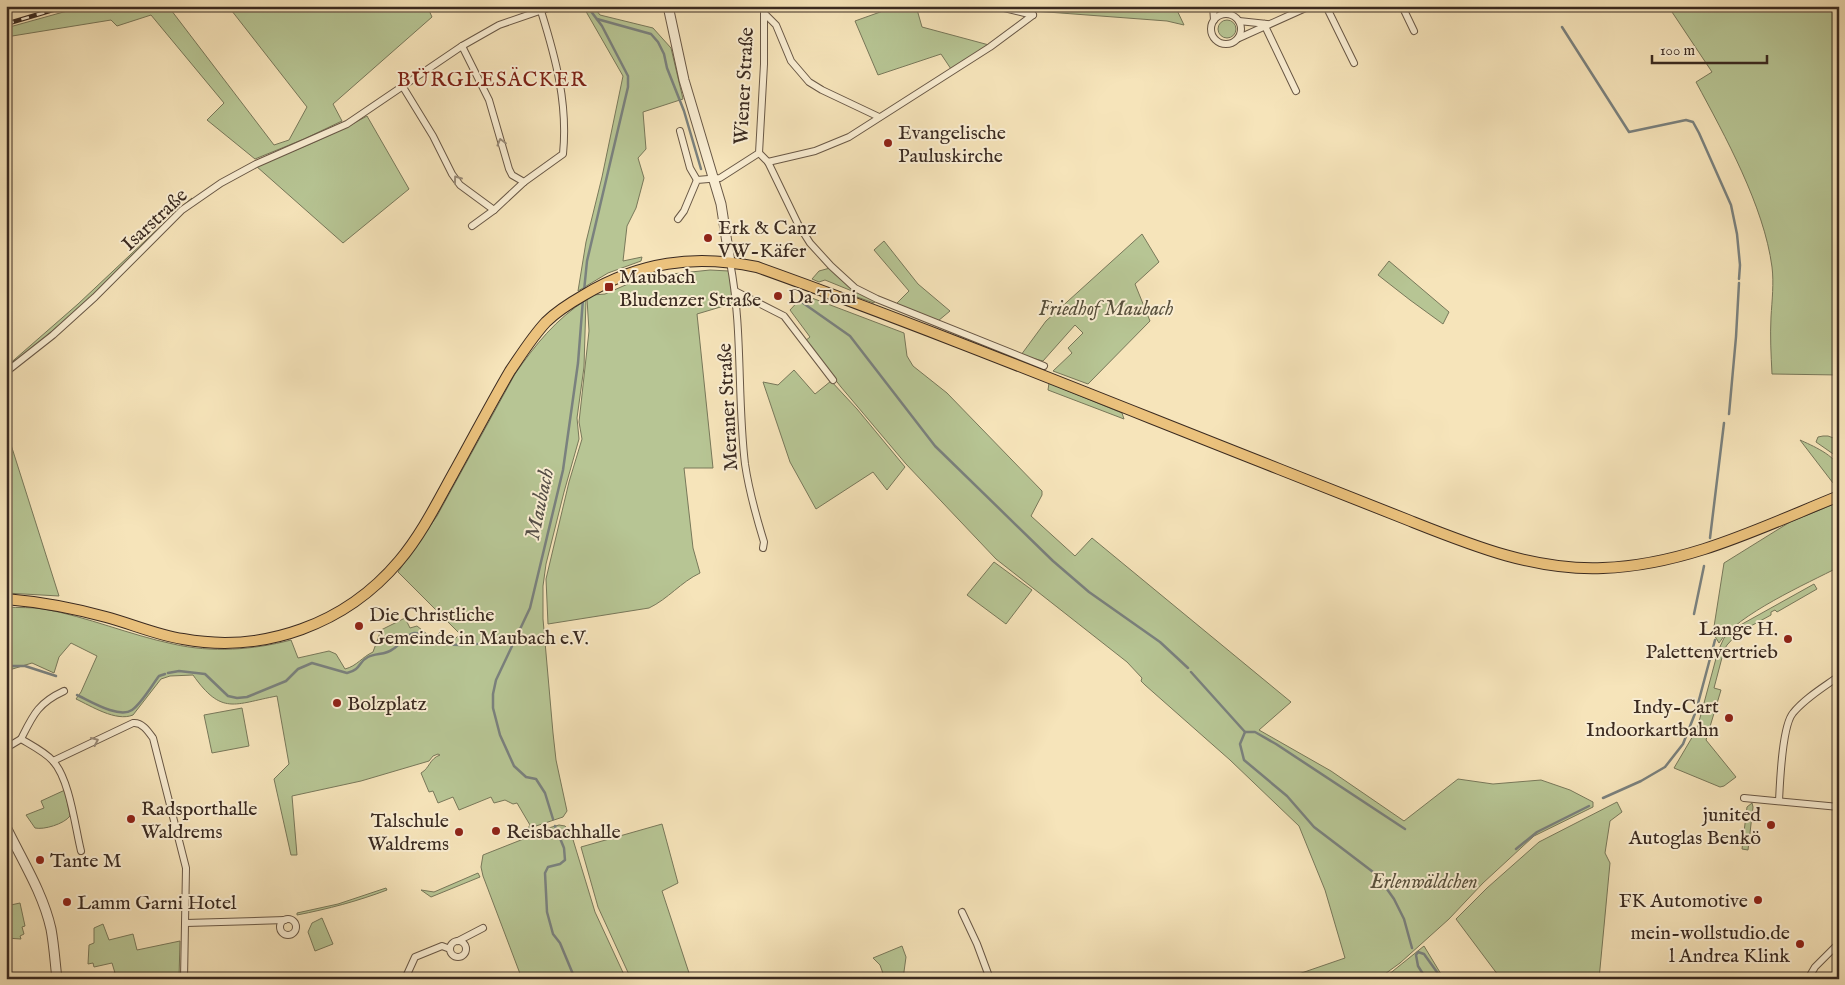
<svg xmlns="http://www.w3.org/2000/svg" width="1845" height="985" font-family="'IM FELL English',serif">
<style>
.green{fill:#b7c594;stroke:#78785a}
.lines{fill:none;stroke-linecap:round;stroke-linejoin:round}
.stream{stroke:#7a817e;stroke-width:2.5}
.minor-casing{stroke:#695846;stroke-width:8}
.tertiary-casing{stroke:#695846;stroke-width:11}
.primary-casing{stroke:#3a2a20;stroke-width:12}
.minor{stroke:#f9edd2;stroke-width:6}
.tertiary{stroke:#f9edd2;stroke-width:9}
.primary{stroke:#ebc27d;stroke-width:10}
.rail-casing{stroke:#3a2a20;stroke-width:4.5}
.rail{stroke:#f9edd2;stroke-width:2.5;stroke-dasharray:8;stroke-linecap:butt}
.oneway{stroke:#9a8c79}
.poi-dot{fill:#8f2418;stroke:#f9edd2;stroke-width:2}
.labels{text-anchor:middle;stroke-width:4;stroke-linejoin:round;paint-order:stroke}
.street-label{font-size:20px;fill:#3a2a20;stroke:#f9edd2}
.poi-label{font-size:20px;fill:#3a2a20;stroke:#f9edd2;text-anchor:start}
.park-label{font-size:20px;font-style:italic;fill:#59513d;stroke:#f9edd2}
.neighbourhood-label{font-size:21px;letter-spacing:1px;fill:#7a1f14;stroke:#f9edd2}
.water-label{font-size:21px;font-style:italic;fill:#544e47;stroke:#f9edd2}
</style>
<rect width="100%" height="100%" fill="#f6e4ba"/>
<filter id="stains"><feTurbulence type="fractalNoise" baseFrequency=".004" numOctaves="4"/><feColorMatrix values="0 0 0 0 .2 0 0 0 0 .09 0 0 0 0 .02 0 0 0 .5 -.17"/></filter>
<radialGradient id="worn" r=".72"><stop offset=".6" stop-color="#630" stop-opacity="0"/><stop offset="1" stop-color="#630" stop-opacity=".3"/></radialGradient>
<g class="green">
<polygon points="85,6 168,6 274,145 289,140 307,107 228,6 427,6 432,17 333,104 342,121 304,139 255,159 207,120 224,103 151,15 117,26 111,20 6,37 6,28"/>
<polygon points="588,6 593,6 600,15 653,28 671,48 683,99 643,112 646,149 638,158 644,178 636,208 627,226 623,261 642,257 641,261 608,273 578,291 586,242 602,177 623,76 584,8"/>
<polygon points="897,6 916,6 922,27 989,45 951,69 941,54 878,75 855,21"/>
<polygon points="1018,6 1175,6 1184,25 1167,21 1034,11"/>
<path d="M1668,6H1839V375L1772,374C1771,354 1770,336 1771,317C1772,300 1774,283 1772,267C1764,206 1725,136 1696,82L1712,72Z"/>
<circle cx="1227" cy="29" r="9"/>
<path d="M367,116L409,189L343,243L256,166C294,151 332,136 367,116Z"/>
<polygon points="192,198 80,307 30,350 7,366 78,304 181,207"/>
<polygon points="1142,234 1159,262 1135,284 1150,321 1088,384 1053,371 1072,353 1068,348 1083,333 1075,325 1043,361 1021,355 1046,321"/>
<polygon points="884,241 918,284 950,311 938,321 895,305 909,291 874,250"/>
<polygon points="1389,261 1449,312 1443,324 1410,300 1378,275"/>
<polygon points="830,268 875,301 874,303 857,297 852,291 825,280 819,282 812,279 819,271"/>
<path d="M710,270L729,271L734,303L697,314L713,468H684L693,548L700,573C681,582 668,599 649,608L548,624L546,579L569,482L582,439L579,422L589,331L587,299L593,295L605,294L637,280L662,275Z"/>
<polygon points="804,295 904,333 907,356 913,366 947,393 1042,491 1042,495 1031,516 1075,556 1092,538 1291,702 1259,730 1331,771 1404,821 1458,779 1493,784 1541,780 1570,790 1593,802 1593,807 1534,836 1483,883 1449,919 1400,963 1378,979 1284,979 1345,958 1325,890 1299,826 1230,760 1145,685 1141,681 1142,678 1127,662 996,559 906,464 841,387 805,341 810,337 790,310"/>
<path d="M586,300L584,367L577,418L579,439L564,492L546,564L543,586V619L553,733L556,760L567,811L563,817L536,826L525,833L530,825L517,803L513,804L505,800L494,803L491,797L459,810L453,797L438,803L433,791L429,792L421,773C430,768 429,759 440,755L438,754L433,756L429,761L361,781L292,796L297,855H291L274,779L289,764L277,696C234,704 222,716 193,675L170,676L161,679L133,715C116,722 91,706 76,699L81,692L97,656L71,643L59,657L54,673L32,663L6,671V607C19,608 32,607 44,609C88,617 130,635 173,644C212,653 253,650 291,640L298,658L329,651L336,654L345,669C357,666 362,657 373,652L381,630L405,618L410,628L417,626L433,639L441,631L452,642L460,634L398,572L437,516L515,374C535,345 556,319 586,300Z"/>
<polygon points="794,370 815,394 831,381 857,409 905,467 887,490 873,472 816,509 790,462 763,382 778,385"/>
<polygon points="1049,383 1122,413 1124,419 1048,390"/>
<polygon points="6,429 59,596 6,593"/>
<polygon points="1823,436 1828,436 1839,440 1839,458 1816,442 1818,437"/>
<path d="M1800,440C1811,445 1837,456 1839,469C1840,474 1839,480 1839,485L1833,483Z"/>
<path d="M1839,502V567C1808,583 1736,615 1719,643L1713,633L1724,563L1790,522Z"/>
<polygon points="994,562 1032,590 1006,624 967,595"/>
<polygon points="1814,584 1817,589 1777,612 1775,610 1771,612 1771,615 1738,633 1727,645 1724,650 1714,688 1721,690 1706,740 1736,777 1724,786 1720,787 1674,768 1697,729 1718,651 1724,638 1735,628"/>
<polygon points="242,708 249,746 212,753 204,715"/>
<path d="M65,790L70,816C64,824 44,830 35,828L26,815L44,808L41,801Z"/>
<polygon points="1617,802 1622,812 1610,821 1605,853 1610,863 1599,979 1501,979 1456,919 1487,888 1539,842"/>
<polygon points="1752,803 1753,807 1748,850 1742,849 1747,807"/>
<polygon points="662,824 678,883 662,891 691,979 631,979 598,907 581,847"/>
<polygon points="559,825 565,826 571,833 595,912 626,979 522,979 483,876 481,867 483,855 526,838 538,831"/>
<polygon points="478,873 480,877 431,897 421,890 434,892"/>
<path d="M386,888L387,890C358,901 328,909 297,915V913L338,904Z"/>
<polygon points="20,903 25,926 22,927 24,934 20,936 21,939 6,938 6,906"/>
<polygon points="322,918 333,944 315,951 308,932 312,923"/>
<polygon points="103,924 109,940 133,934 137,950 180,941 179,978 113,979 110,974 115,973 112,963 94,967 93,963 88,964 89,945 94,943 94,928"/>
<polygon points="902,946 906,957 903,979 885,979 880,965 873,958"/>
<polygon points="1424,946 1444,979 1383,979"/>
</g>
<g class="lines">
<g class="stream">
<polyline points="1563,7 1581,6"/>
<polyline points="597,19 651,34 658,42 664,54 667,68 684,111 701,169"/>
<polyline points="1562,27 1629,132 1686,120 1693,122 1699,133 1731,205 1737,234 1740,265 1739,279"/>
<polyline points="584,291 587,261 628,87 628,76 602,26 587,6"/>
<polyline points="803,303 850,336 935,446 1053,561 1089,592 1160,642 1188,668"/>
<polyline points="1729,414 1736,337 1739,283"/>
<polyline points="1710,538 1724,423"/>
<polyline points="1694,614 1704,566"/>
<polyline points="6,666 25,666 56,676"/>
<polyline points="1191,672 1245,732 1240,744 1244,760 1287,796 1314,827 1377,875 1394,899 1404,919 1412,948"/>
<path d="M168,673L179,671L205,674L228,696L237,698L247,697L286,681L298,669L312,663L347,673C362,669 358,662 368,657C376,653 386,655 393,649C401,644 405,635 414,633C423,632 431,642 439,643C461,648 495,643 516,635"/>
<path d="M77,695C90,701 119,719 132,710C142,703 152,685 159,676L165,674"/>
<polyline points="1245,732 1255,732 1276,744 1405,829"/>
<polyline points="1603,798 1641,781 1665,767 1683,744 1696,711 1715,640"/>
<polyline points="553,819 545,793 536,779 526,777 514,766 500,735 493,708 493,694 496,680 530,608 563,470 578,363 583,299"/>
<polyline points="555,826 564,848 565,860 560,864 548,867 545,873 547,912 553,934 560,943 575,979"/>
<polyline points="1516,849 1537,832 1589,806"/>
<polyline points="1423,979 1423,974 1418,966 1416,955 1418,952 1424,954 1442,979"/>
</g>
<g class="minor-casing">
<g id="minor">
<polyline points="996,6 1033,15"/>
<polyline points="1213,6 1214,20"/>
<polyline points="1326,6 1354,63"/>
<polyline points="1402,6 1414,31"/>
<circle cx="1226" cy="29" r="15"/>
<polyline points="765,14 776,25 791,61 809,82 822,90 879,117"/>
<polyline points="1239,21 1267,24"/>
<polyline points="1264,24 1296,91"/>
<polyline points="1239,38 1310,6"/>
<polyline points="462,46 489,100 509,169 512,175 524,182"/>
<polyline points="403,87 433,136 452,174 460,185 494,210"/>
<polyline points="680,131 690,168 697,180"/>
<polyline points="759,153 768,162 798,224 810,243 831,266 855,288 877,299 1044,366"/>
<polyline points="768,162 815,151 849,137 990,47 1033,15"/>
<polyline points="678,219 684,211 697,180 720,178 759,153 764,64 764,6"/>
<path d="M472,226L494,210L524,182L563,154C568,104 556,59 541,11"/>
<path d="M730,262C743,329 737,397 745,464C749,491 756,516 764,542L763,548"/>
<polyline points="735,291 784,316 833,380"/>
<polyline points="6,372 53,335 95,297 182,210 221,183 256,164 347,124 462,46 499,25 554,6"/>
<path d="M21,739C33,715 38,703 64,691"/>
<path d="M6,748L21,739C31,745 45,752 53,761C70,780 75,827 81,851"/>
<path d="M53,761L133,723C142,722 148,731 153,738L186,868L184,979"/>
<polyline points="1744,798 1839,807"/>
<path d="M1779,801C1780,782 1782,726 1793,713C1805,698 1824,687 1839,676"/>
<polyline points="962,912 977,944 990,979"/>
<circle cx="288" cy="927" r="8"/>
<polyline points="186,923 285,920"/>
<polyline points="458,941 483,928"/>
<circle cx="458" cy="949" r="8"/>
<polyline points="405,979 415,957 442,946 450,949"/>
<polyline points="1808,979 1815,967 1839,943"/>
</g>
</g>
<g class="tertiary-casing">
<g id="tertiary">
<polyline points="668,6 684,80 721,204 730,262"/>
<path d="M6,827C22,860 43,893 51,929C54,945 55,962 57,979"/>
</g>
</g>
<g class="primary-casing">
<path id="primary" d="M6,599C41,602 73,608 106,617C132,624 157,635 183,639C264,654 346,624 399,561C421,535 437,503 453,474C472,440 490,405 510,371C521,355 532,337 546,322C557,311 570,303 584,295C639,262 694,254 757,267C933,330 1106,401 1279,469C1322,486 1365,503 1408,520C1471,545 1534,571 1603,568C1687,565 1762,527 1839,496"/>
</g>
<use href="#minor" class="minor"/>
<use href="#tertiary" class="tertiary"/>
<use href="#primary" class="primary"/>
<g class="rail-casing">
<polyline id="rail" points="6,24 66,6"/>
</g>
<use href="#rail" class="rail"/>
</g>
<defs><path id="oneway-chevron" d="M-2-3.5L2.5 0L-2 3.5" fill="none" stroke-width="1.6" stroke-linecap="round" stroke-linejoin="round" transform="scale(1.25)"/></defs>
<g class="oneway">
<use href="#oneway-chevron" transform="translate(501 142) rotate(-105)"/>
<use href="#oneway-chevron" transform="translate(457 179) rotate(-126)"/>
<use href="#oneway-chevron" transform="translate(95 741) rotate(-25)"/>
</g>
<g class="poi-dot">
<circle cx="888" cy="143" r="5"/>
<circle cx="708" cy="238" r="5"/>
<rect x="604" y="282" width="10" height="10" rx="2.5"/>
<circle cx="778" cy="296" r="5"/>
<circle cx="359" cy="626" r="5"/>
<circle cx="1788" cy="639" r="5"/>
<circle cx="337" cy="703" r="5"/>
<circle cx="1729" cy="718" r="5"/>
<circle cx="131" cy="819" r="5"/>
<circle cx="1771" cy="825" r="5"/>
<circle cx="496" cy="831" r="5"/>
<circle cx="459" cy="832" r="5"/>
<circle cx="40" cy="860" r="5"/>
<circle cx="1758" cy="900" r="5"/>
<circle cx="67" cy="902" r="5"/>
<circle cx="1800" cy="944" r="5"/>
</g>
<g class="labels">
<g class="street-label">
<text transform="translate(743 86) rotate(-87)" y="7">Wiener Straße</text>
<text transform="translate(154 219) rotate(-43)" y="7">Isarstraße</text>
<text transform="translate(727 407) rotate(-93)" y="7">Meraner Straße</text>
</g>
<g class="poi-label">
<text x="898" y="139">Evangelische<tspan x="898" dy="23">Pauluskirche</tspan></text>
<text x="718" y="234">Erk &amp; Canz<tspan x="718" dy="23">VW-Käfer</tspan></text>
<text x="619" y="283">Maubach<tspan x="619" dy="23">Bludenzer Straße</tspan></text>
<text x="788" y="303">Da Toni</text>
<text x="369" y="621">Die Christliche<tspan x="369" dy="23">Gemeinde in Maubach e.V.</tspan></text>
<text x="1778" y="635" text-anchor="end">Lange H.<tspan x="1778" dy="23">Palettenvertrieb</tspan></text>
<text x="347" y="710">Bolzplatz</text>
<text x="1719" y="713" text-anchor="end">Indy-Cart<tspan x="1719" dy="23">Indoorkartbahn</tspan></text>
<text x="141" y="815">Radsporthalle<tspan x="141" dy="23">Waldrems</tspan></text>
<text x="1761" y="821" text-anchor="end">junited<tspan x="1761" dy="23">Autoglas Benkö</tspan></text>
<text x="449" y="827" text-anchor="end">Talschule<tspan x="449" dy="23">Waldrems</tspan></text>
<text x="506" y="838">Reisbachhalle</text>
<text x="50" y="867">Tante M</text>
<text x="1748" y="907" text-anchor="end">FK Automotive</text>
<text x="77" y="909">Lamm Garni Hotel</text>
<text x="1790" y="939" text-anchor="end">mein-wollstudio.de<tspan x="1790" dy="23">l Andrea Klink</tspan></text>
</g>
<g class="park-label">
<text x="1106" y="315">Friedhof Maubach</text>
<text x="1424" y="888">Erlenwäldchen</text>
</g>
<g class="neighbourhood-label">
<text x="492" y="86">BÜRGLESÄCKER</text>
</g>
<g class="water-label">
<text transform="translate(539 504) rotate(-78)" y="7">Maubach</text>
</g>
</g>
<rect width="1845" height="985" fill="none" stroke="#f6e4ba" stroke-width="25"/>
<rect x="8" y="8" width="1830" height="970" fill="none" stroke="#3a2a20" stroke-width="2.5"/>
<rect x="12" y="12" width="1820" height="960" fill="none" stroke="#3a2a20"/>
<path d="M1652 55v8h115v-8" fill="none" stroke="#3a2a20" stroke-width="2.5"/>
<text x="1660" y="55" font-size="15" fill="#3a2a20" stroke="#f9edd2" stroke-width="4" paint-order="stroke">100 m</text>
<rect width="100%" height="100%" filter="url(#stains)"/>
<rect width="100%" height="100%" fill="url(#worn)"/>
</svg>
